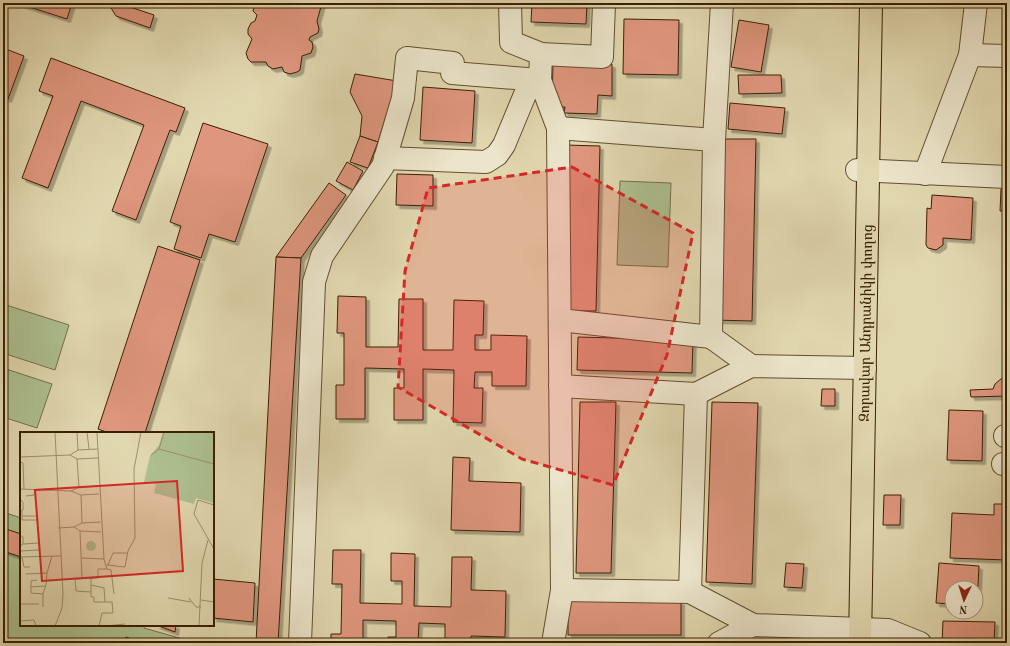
<svg xmlns="http://www.w3.org/2000/svg" width="1010" height="646" font-family="'Old Standard TT','Noto Serif Armenian',serif">
<style>
.green{fill:#adbf8f;stroke:#747049}
.building{fill:#df967e;stroke:#3a2003;filter:url(#shadow)}
.lines{fill:none;stroke-linecap:round;stroke-linejoin:round}
.minor-casing{stroke:#644e2e;stroke-width:24}
.major-casing{stroke:#3a2003;stroke-width:24}
.minor{stroke:#ece5cb;stroke-width:22}
.major{stroke:#e1d7af;stroke-width:22}
.marked{fill:#d62828;fill-opacity:0.2;stroke:#d62828;stroke-width:3;stroke-dasharray:8 5;stroke-linejoin:round}
.labels{text-anchor:middle;stroke-width:4;stroke-linejoin:round;paint-order:stroke}
.street-label{font-size:14px;fill:#3a2003;stroke:#ece5cb}
.inset-road{fill:none;stroke:#9e8e6a;stroke-width:1}
.view{fill:#d62828;fill-opacity:0.15;stroke:#d62828;stroke-width:2}
.inset-edge{fill:none;stroke:#3a2003;stroke-width:2}
</style>
<defs>
<filter id="shadow"><feDropShadow dx="3.5" dy="3.5" stdDeviation="0" flood-color="#0004"/></filter>
</defs>
<rect width="100%" height="100%" fill="#e1d7af"/>
<filter id="stains"><feTurbulence type="fractalNoise" baseFrequency=".005" numOctaves="4"/><feColorMatrix values="0 0 0 0 .2 0 0 0 0 .09 0 0 0 0 .02 0 0 0 .5 -.17"/></filter>
<radialGradient id="worn" r=".72"><stop offset=".6" stop-color="#630" stop-opacity="0"/><stop offset="1" stop-color="#630" stop-opacity=".3"/></radialGradient>
<g class="green">
<polygon points="620,181 671,183 668,267 617,265"/>
<polygon points="3,304 69,325 55,370 3,353"/>
<polygon points="3,368 52,384 37,428 3,417"/>
<polygon points="3,512 21,518 21,625 145,625 144,628 197,643 3,643"/>
</g>
<g class="building">
<polygon points="17,3 72,3 67,19"/>
<polygon points="108,3 123,3 124,5 154,15 150,28 116,16"/>
<polygon points="255,3 322,3 317,21 319,29 318,33 310,37 309,40 312,42 313,47 311,53 302,56 300,70 297,72 290,74 284,72 282,67 273,69 268,66 266,62 251,62 248,59 246,53 252,39 248,34 248,29 251,23 255,21 257,15 253,11"/>
<polygon points="532,3 587,3 586,24 531,22"/>
<polygon points="624,19 679,20 678,75 623,74"/>
<polygon points="739,20 769,25 761,72 731,67"/>
<polygon points="3,48 24,56 8,99 3,97"/>
<polygon points="51,58 185,108 176,132 170,130 136,220 112,211 144,125 81,101 48,188 22,178 53,96 39,91"/>
<polygon points="553,62 612,64 612,96 598,95 597,114 564,113 565,107 552,107"/>
<polygon points="355,74 397,81 378,142 360,136 362,116 350,92"/>
<polygon points="738,75 781,75 782,93 739,94"/>
<polygon points="423,87 475,91 472,143 420,140"/>
<polygon points="730,103 785,108 782,134 728,129"/>
<polygon points="203,123 268,144 235,242 209,234 201,258 174,249 181,226 170,222"/>
<polygon points="360,136 378,142 368,168 350,162"/>
<polygon points="717,139 756,139 752,321 713,320"/>
<polygon points="565,145 600,146 596,311 561,311"/>
<polygon points="347,162 363,171 353,190 336,181"/>
<polygon points="397,174 433,175 433,206 396,205"/>
<polygon points="329,183 346,195 301,258 276,257"/>
<polygon points="1001,189 1007,189 1007,211 1000,211"/>
<polygon points="932,195 973,198 971,240 943,238 943,245 936,250 928,248 926,245 927,208 931,209"/>
<polygon points="158,246 200,260 145,433 109,433 98,429"/>
<polygon points="276,257 301,258 278,643 256,643"/>
<polygon points="338,296 366,297 366,347 398,347 399,299 423,299 423,350 453,350 454,300 484,301 483,335 475,335 475,350 491,350 491,335 527,336 526,386 492,386 492,372 475,372 474,388 483,388 482,423 453,422 454,370 423,369 423,420 394,420 394,388 404,388 404,369 365,368 365,419 336,419 336,385 344,385 344,333 337,333"/>
<polygon points="578,337 693,340 692,373 577,370"/>
<polygon points="1007,374 1007,396 971,397 970,390 993,389 995,384"/>
<polygon points="822,389 835,389 835,406 821,406"/>
<polygon points="580,402 616,402 611,573 576,573"/>
<polygon points="712,402 758,403 752,584 706,582"/>
<polygon points="949,410 983,411 982,461 947,460"/>
<polygon points="453,457 470,458 469,481 521,483 520,532 451,530"/>
<polygon points="884,495 901,495 900,525 883,525"/>
<polygon points="994,504 1007,504 1007,560 950,558 952,513 994,515"/>
<polygon points="3,528 21,534 21,557 3,551"/>
<polygon points="333,550 361,550 360,603 402,604 402,581 391,581 391,553 415,554 414,606 451,607 452,557 472,557 471,590 506,591 505,637 471,636 471,643 445,643 445,624 419,623 418,643 388,643 388,637 396,637 396,621 363,620 363,643 331,643 331,634 341,634 342,584 332,584"/>
<polygon points="786,563 804,564 802,588 784,587"/>
<polygon points="939,563 979,566 977,605 976,588 952,588 952,604 936,603"/>
<polygon points="213,579 255,583 253,622 213,618"/>
<rect x="568" y="601" width="113" height="34"/>
<polygon points="943,621 995,622 994,643 942,643"/>
<polygon points="156,625 176,625 175,632"/>
<polygon points="126,637 143,643 124,643"/>
</g>
<g class="lines">
<g class="minor-casing">
<g id="minor">
<polyline points="510,3 511,42 541,54 540,80 558,128 562,590 553,643"/>
<polyline points="722,3 714,140 711,337 751,366"/>
<polyline points="541,54 602,57 604,3"/>
<polyline points="970,55 976,3"/>
<polyline points="558,128 714,140"/>
<polyline points="385,158 486,162 497,155 504,145 531,80"/>
<polyline points="857,170 1007,177"/>
<polyline points="925,174 970,55 1007,56"/>
<polyline points="560,320 711,337"/>
<polyline points="560,386 696,394 751,366 865,368"/>
<polyline points="1005,436 1007,436"/>
<polyline points="1003,464 1007,464"/>
<polyline points="562,590 690,592 753,625 888,630 920,643"/>
<polyline points="690,592 696,394"/>
<polyline points="300,643 314,282 322,256 383,166 403,98 407,58 453,63 452,73 540,80"/>
<polyline points="719,643 753,625"/>
</g>
</g>
<g class="major-casing">
<g id="major">
<path id="s1" d="M860,643L871,3"/>
</g>
</g>
<use href="#minor" class="minor"/>
<use href="#major" class="major"/>
</g>
<path class="marked" d="M572,167L693,233L667,355L613,485L522,459L398,387L405,271L428,188Z"/>
<g class="labels">
<g class="street-label">
<text dy="5" stroke="none"><textPath href="#s1" startOffset="320">Զորավար Անդրանիկի փողոց</textPath></text>
</g>
</g>
<g transform="translate(20 432)">
<rect width="194" height="194" fill="#e1d7af"/>
<path d="M143,0H194V71L176,66L174,72L138,62L134,61L136,52L124,50L130,24L139,13ZM66 114a5 5 0 1 1 10 0a5 5 0 1 1-10 0Z" fill="#adbf8f"/>
<path class="inset-road" d="M35,0L43,162L42,176L35,194M57,0L58,18M67,0L69,17M77,0L84,127L87,137L91,138L94,162M139,17L194,32M50,23L57,27L78,26M131,23L139,17L144,0M0,25L50,23L58,18L78,17M57,27L59,55M0,30L3,31L4,57M0,57L51,59L61,63L79,62M51,59L59,55L79,54M61,63L62,91M6,64L14,63L15,57M0,67L3,70V78L0,79M194,73L178,68L174,82L194,117M2,79V88H18M2,84H18M54,95L60,99L62,146M38,96L54,95L62,91L81,90M60,99L81,100M0,103L3,105V112L0,114M3,112L19,111M0,119L19,118M0,125L41,124M2,125L4,135H10M62,126L84,127M87,133L105,135L108,119L115,106L114,37L121,0M88,133L93,121H107M6,142L27,141L32,124M71,146V165H74V170H92L93,181H82L79,194M71,153L84,156L85,170M25,154L11,155V161L23,162L26,153L27,141M11,155V149L17,148M71,160L56,159L55,147L78,146V137H87M148,166L171,170M169,166L176,175H181M181,168L194,170M0,172H19M23,175V162M0,189L14,188L16,194M86,194L105,192M179,194L182,131L188,108"/>
<path class="view" d="M157,49L163,139L22,149L15,58Z"/>
<rect width="194" height="194" class="inset-edge"/>
</g>
<rect width="1010" height="646" fill="none" stroke="#e1d7af" stroke-width="16"/>
<rect x="4" y="4" width="1002" height="638" fill="none" stroke="#3a2003" stroke-width="2"/>
<rect x="8" y="8" width="994" height="630" fill="none" stroke="#3a2003"/>
<g transform="translate(964 600) rotate(184)"><circle r="19" fill="#ece5cb" stroke="#a5967b"/>
<path d="M0-3L7 15L0 10L-7 15Z" fill="#8f2418"/>
<text y="-6" font-size="11" font-weight="bold" text-anchor="middle" fill="#3a2003">N</text>
</g>
<rect width="100%" height="100%" filter="url(#stains)"/>
<rect width="100%" height="100%" fill="url(#worn)"/>
</svg>
